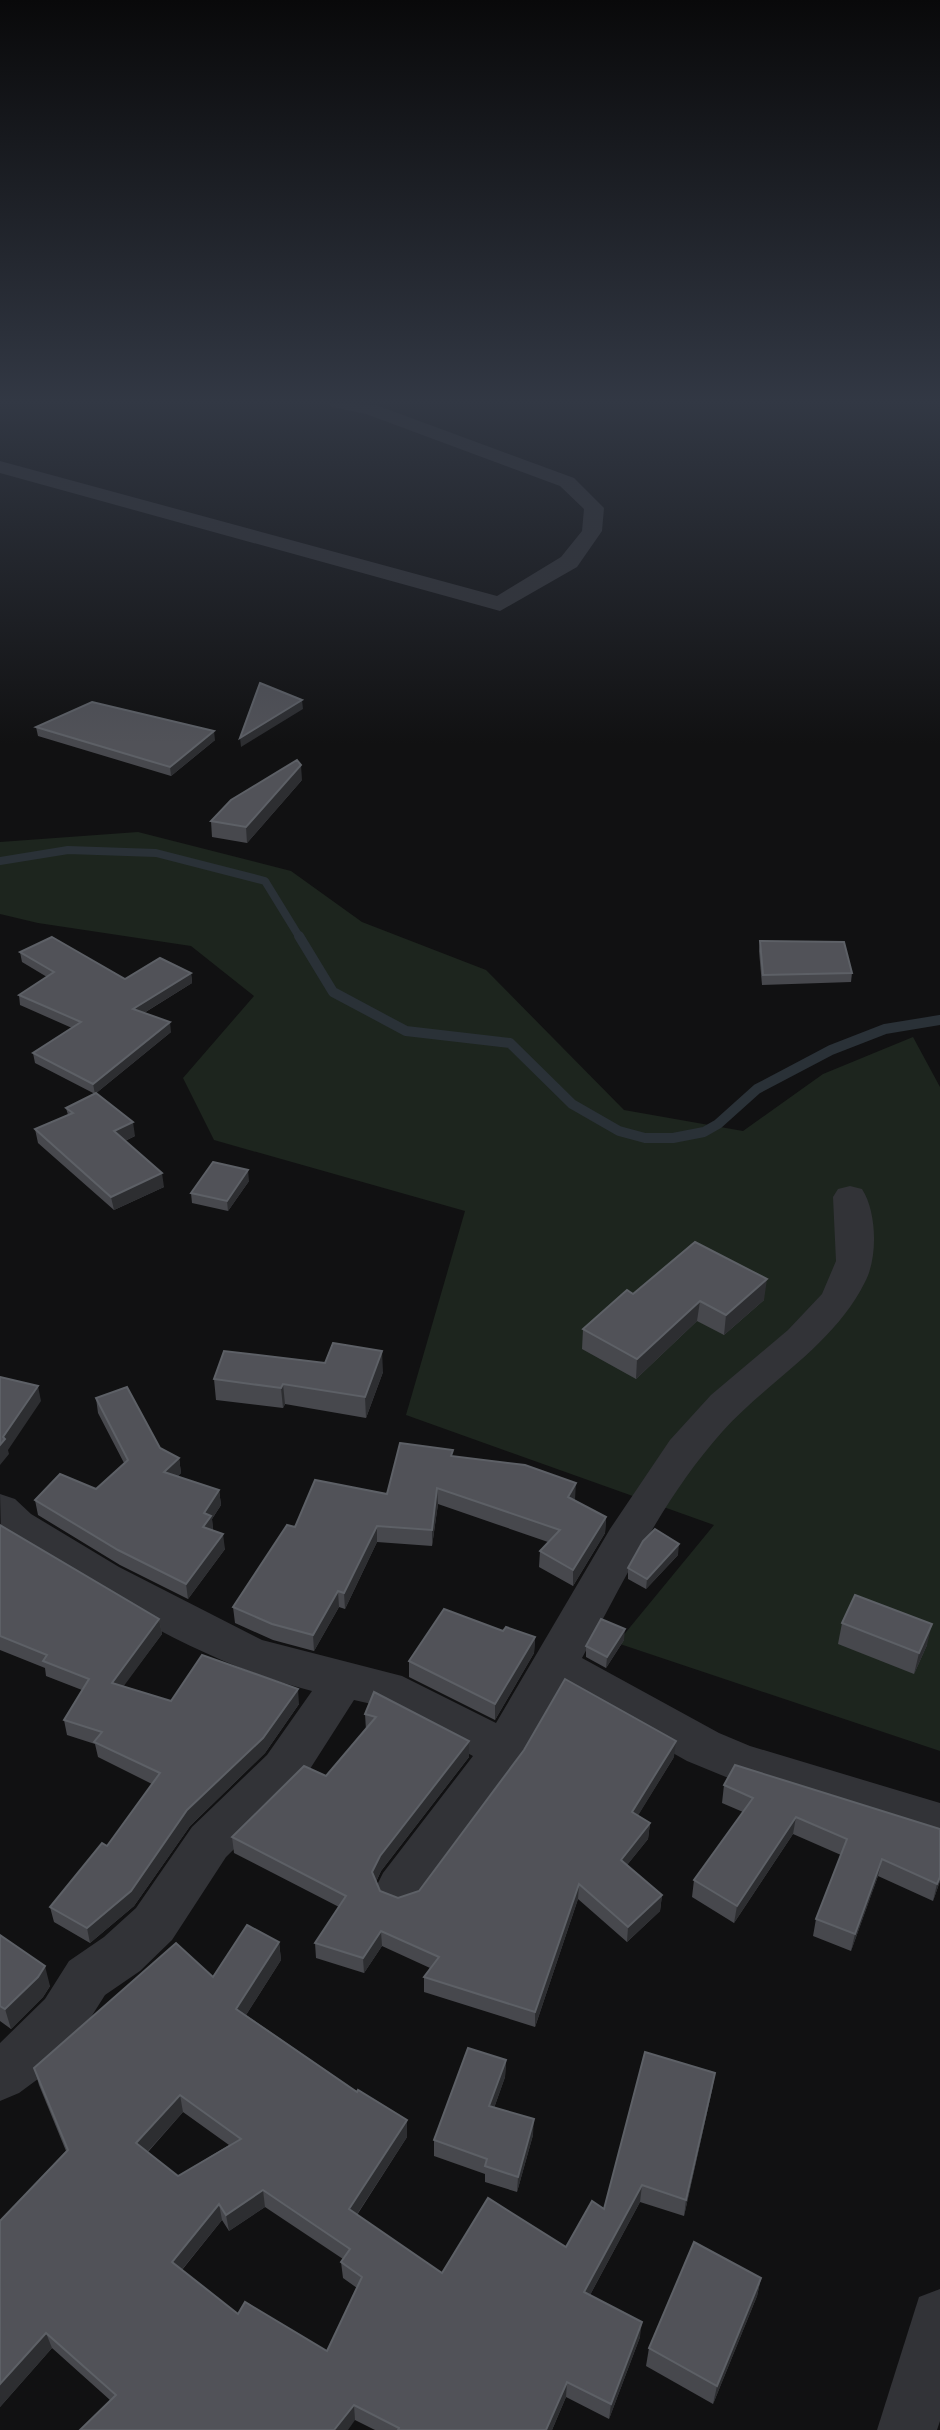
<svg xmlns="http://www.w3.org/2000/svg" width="940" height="2430" font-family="Inter,sans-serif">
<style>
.green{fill:#1d251e}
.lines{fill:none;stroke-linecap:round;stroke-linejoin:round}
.stream-far1{stroke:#2a3137;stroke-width:8}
.stream{stroke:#2a3137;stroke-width:10}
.minor{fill:#323337;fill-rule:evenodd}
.wall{fill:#47484d;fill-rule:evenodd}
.shaded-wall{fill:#2d2e31}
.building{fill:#515258;stroke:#5d6066;stroke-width:2;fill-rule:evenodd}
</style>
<rect width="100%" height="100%" fill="#111112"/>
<polygon class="green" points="138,832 291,871 362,922 486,970 624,1110 743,1131 823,1074 913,1037 940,1087 940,1751 617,1643 714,1525 406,1415 465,1211 214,1140 183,1078 254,996 191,946 38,923 0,914 0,842"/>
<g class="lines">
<polyline class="stream-far1" points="0,861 68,850 156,853 265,881 300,938"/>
<polyline class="stream" points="299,936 333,992 406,1031 510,1043 572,1104 619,1131 645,1138 673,1138 704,1132 718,1124 757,1089 831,1050 885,1029 940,1020"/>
<g class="minor">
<polygon points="329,403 376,405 574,478 604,508 602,531 577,567 500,611 0,473 0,461 497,596 561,557 582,531 584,509 560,486 366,414 332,407"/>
<path d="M850,1186L862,1189C877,1212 878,1258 865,1282C833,1346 769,1380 722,1432C663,1498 624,1581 582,1658L719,1733L750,1746L940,1803V1845L726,1777L687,1761L563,1691L521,1764L417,1905L400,1911L383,1905L375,1889L383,1873L473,1756L376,1705L354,1700L301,1783L226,1857L172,1940L140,1971L105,1995L81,2033L42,2076L19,2093L0,2101V2043L45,1999L69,1961L104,1937L136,1908L192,1827L267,1755L312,1691C200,1663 99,1597 1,1536L0,1494L15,1499L31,1514L119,1567L262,1640L402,1676L496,1723L610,1529L670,1440L711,1395L788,1330L822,1294L836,1261L833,1197L838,1189Z"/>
<polygon points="940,2289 940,2421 937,2430 877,2430 919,2297"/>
</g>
</g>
<g class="wall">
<polygon points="36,727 215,740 171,776 38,736"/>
<polygon points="302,780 247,843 212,837 211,821"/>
<polygon points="760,941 852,973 851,982 762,985 759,951"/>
<polygon points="20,952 125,979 191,973 192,983 144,1013 171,1032 95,1094 135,1136 125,1141 164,1187 114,1210 38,1143 35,1129 68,1115 66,1108 95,1094 35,1063 33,1053 72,1028 20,1005 19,995 47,977 22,962"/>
<polygon points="249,1181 228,1211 192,1203 191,1193"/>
<polygon points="633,1294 764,1300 724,1335 697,1321 636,1379 582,1349 583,1329"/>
<polygon points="325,1363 383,1372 366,1418 285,1404 283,1408 216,1400 214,1379"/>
<polygon points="96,1398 160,1448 179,1458 181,1473 177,1477 219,1490 221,1505 212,1519 213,1531 225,1549 188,1599 120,1565 38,1515 35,1500 96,1489 124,1463 98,1413"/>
<polygon points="453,1456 575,1499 574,1500 606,1517 605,1533 573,1586 539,1567 540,1551 548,1542 438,1504 432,1546 377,1542 345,1609 339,1607 314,1651 273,1640 235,1623 233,1607 295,1527 387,1494"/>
<polygon points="0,1525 159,1619 162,1634 123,1686 171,1701 299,1704 265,1753 190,1826 134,1906 90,1943 54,1922 50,1907 107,1846 152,1784 98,1757 95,1744 67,1735 64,1720 82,1690 46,1676 45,1668 0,1650"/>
<polygon points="678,1555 646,1589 628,1579 628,1568"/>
<polygon points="842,1623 927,1645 914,1674 838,1644"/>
<polygon points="503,1631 535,1637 534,1653 495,1720 409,1677 409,1661"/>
<polygon points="624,1640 606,1668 586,1657 586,1646"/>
<polygon points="374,1692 469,1757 381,1871 376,1882 380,1891 398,1898 419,1891 674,1757 638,1815 650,1823 648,1839 627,1865 662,1895 660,1911 627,1942 578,1899 535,2027 424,1992 424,1977 430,1968 382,1946 364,1973 316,1958 315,1943 339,1907 234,1853 232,1837 326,1776 366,1730 365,1714"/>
<polygon points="735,1765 940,1881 933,1901 878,1876 851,1951 813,1936 816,1919 841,1855 793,1834 734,1923 692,1897 694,1880 743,1812 722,1803 724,1785"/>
<polygon points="0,1935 50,1986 43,1997 11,2029 0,2021"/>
<path d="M279,1942L281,1960L246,2015L357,2092L407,2120V2137L357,2215L442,2273L566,2247L604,2209L715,2073L712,2090L684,2216L640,2202L590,2295L640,2337L609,2419L566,2397L552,2430H375L355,2420L110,2400L52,2348L0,2407V2221L66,2151L39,2085L34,2068ZM183,2112L229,2145L178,2176L148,2152ZM265,2207L343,2259L341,2262L343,2278L357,2288L327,2351L238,2314L182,2270L222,2220L229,2231Z"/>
<polygon points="506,2060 505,2077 494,2108 533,2135 517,2192 485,2182 485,2174 434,2156 434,2140"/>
<polygon points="761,2278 757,2296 713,2404 646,2366 649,2348"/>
</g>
<g class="shaded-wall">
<polygon points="302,700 303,709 241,747 240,738"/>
<polygon points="214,731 215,740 171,776 170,767"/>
<polygon points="301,765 302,780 247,843 246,827"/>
<polygon points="191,973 192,983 134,1019 133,1009"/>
<polygon points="170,1022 171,1032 95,1094 93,1084"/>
<polygon points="133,1122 135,1136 116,1145 114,1131"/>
<polygon points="248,1170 249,1181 228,1211 227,1201"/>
<polygon points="162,1173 164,1187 114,1210 111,1197"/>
<polygon points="767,1279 764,1300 724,1335 726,1315"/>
<polygon points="700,1301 697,1321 636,1379 637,1359"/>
<polygon points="382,1351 383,1372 366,1418 365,1397"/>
<polygon points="283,1384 285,1404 283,1408 281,1388"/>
<polygon points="38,1386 41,1401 8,1450 9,1454 0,1465 0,1445 3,1437"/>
<polygon points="179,1458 181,1473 166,1487 164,1472"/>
<polygon points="576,1483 575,1499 567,1513 568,1497"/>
<polygon points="437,1488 438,1504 432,1546 432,1530"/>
<polygon points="219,1490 221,1505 212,1519 213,1531 203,1527 204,1513"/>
<polygon points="606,1517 605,1533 573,1586 573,1570"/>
<polygon points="377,1526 377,1542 345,1609 344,1593"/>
<polygon points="223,1534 225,1549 188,1599 186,1584"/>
<polygon points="679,1544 678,1555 646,1589 647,1579"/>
<polygon points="338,1591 339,1607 314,1651 313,1635"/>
<polygon points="159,1619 162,1634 115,1698 112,1683"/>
<polygon points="932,1624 927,1645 914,1674 919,1653"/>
<polygon points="625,1629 624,1640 606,1668 607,1657"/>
<polygon points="535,1637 534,1653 495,1720 495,1704"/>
<polygon points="298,1689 299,1704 265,1753 190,1826 134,1906 90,1943 87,1928 187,1810"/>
<polygon points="469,1741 469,1757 381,1871 373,1888 372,1872 380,1856"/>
<polygon points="676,1741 674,1757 631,1827 632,1812"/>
<polygon points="796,1817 793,1834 734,1923 737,1906"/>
<polygon points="650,1823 648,1839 619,1875 621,1860"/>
<polygon points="882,1859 878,1876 851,1951 855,1934"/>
<polygon points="940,1877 940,1881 933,1901 937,1884"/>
<polygon points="579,1884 578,1899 535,2027 535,2012"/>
<polygon points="662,1895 660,1911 627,1942 628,1927"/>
<polygon points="381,1931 382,1946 364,1973 363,1958"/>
<polygon points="279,1942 281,1960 239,2026 236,2009"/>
<polygon points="45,1966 50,1986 43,1997 11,2029 5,2009"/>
<polygon points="506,2060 505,2077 489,2122 489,2106"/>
<polygon points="715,2073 712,2090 684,2216 686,2200"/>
<polygon points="180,2095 183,2112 140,2160 136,2143"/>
<polygon points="534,2119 533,2135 517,2192 518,2177"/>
<polygon points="407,2120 407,2137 350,2225 349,2209"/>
<polygon points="642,2185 640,2202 583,2308 584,2292"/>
<polygon points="263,2190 265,2207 229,2231 226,2215"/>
<polygon points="219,2204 222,2220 175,2278 172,2262"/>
<polygon points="761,2278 757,2296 713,2404 717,2386"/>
<polygon points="642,2322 640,2337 609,2419 611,2404"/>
<polygon points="46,2333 52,2348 0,2407 0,2384"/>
<polygon points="567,2382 566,2397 552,2430 546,2430"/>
<polygon points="354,2405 355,2420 348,2430 334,2430"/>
</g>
<g class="building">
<polygon points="260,683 302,700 240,738"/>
<polygon points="92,702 214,731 170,767 36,727"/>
<polygon points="297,760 301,765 246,827 211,821 231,800"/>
<polygon points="52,937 125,979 160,958 191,973 133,1009 170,1022 93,1084 33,1053 81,1022 19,995 54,972 20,952"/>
<polygon points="760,941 844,942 852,973 763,975"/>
<polygon points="96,1093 133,1122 114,1131 162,1173 111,1197 35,1129 73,1113 66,1108"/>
<polygon points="213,1162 248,1170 227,1201 191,1193"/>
<polygon points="695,1242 767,1279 726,1315 700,1301 637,1359 583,1329 627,1290 633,1294"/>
<polygon points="333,1343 382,1351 365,1397 283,1384 281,1388 214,1379 224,1351 325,1363"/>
<polygon points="0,1377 38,1386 3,1437 5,1439 0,1445"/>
<polygon points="127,1387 160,1448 179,1458 164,1472 219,1490 204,1513 211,1516 203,1527 223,1534 186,1584 118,1550 35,1500 60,1474 96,1489 128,1460 96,1398"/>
<polygon points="400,1443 453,1450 451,1456 525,1465 576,1483 568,1497 606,1517 573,1570 540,1551 560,1530 437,1488 432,1530 377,1526 344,1593 338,1591 313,1635 272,1624 233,1607 287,1525 295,1527 315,1480 387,1494"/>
<polygon points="0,1525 159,1619 112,1683 171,1701 202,1655 298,1689 263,1738 187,1810 131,1891 87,1928 50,1907 102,1843 107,1846 160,1773 94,1742 102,1732 64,1720 89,1679 43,1661 47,1655 0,1636"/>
<polygon points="655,1529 679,1544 647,1579 628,1568 643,1541"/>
<polygon points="855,1595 932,1624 919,1653 842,1623"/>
<polygon points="444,1609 503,1631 506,1627 535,1637 495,1704 409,1661"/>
<polygon points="601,1619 625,1629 607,1657 586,1646"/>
<polygon points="565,1679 676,1741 632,1812 650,1823 621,1860 662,1895 628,1927 579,1884 535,2012 424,1977 439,1957 381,1931 363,1958 315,1943 346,1896 232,1837 304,1766 326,1776 376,1717 365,1714 374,1692 469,1741 380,1856 372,1872 380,1891 398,1898 419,1891 524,1750"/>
<polygon points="735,1765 940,1829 940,1877 937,1884 882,1859 855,1934 816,1919 847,1839 796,1817 737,1906 694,1880 753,1798 724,1785"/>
<path d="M247,1925L279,1942L236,2009L357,2092L358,2090L407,2120L349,2209L442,2273L488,2198L566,2247L592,2201L604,2209L645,2052L715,2073L686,2200L642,2185L584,2292L642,2322L611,2404L567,2382L546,2430H398L399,2428L354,2405L334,2430H80L116,2395L46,2333L0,2384V2221L68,2150L34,2068L176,1943L213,1977ZM180,2095L241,2139L178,2176L136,2143ZM263,2190L350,2249L341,2262L362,2277L327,2351L245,2302L238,2314L172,2262L219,2204L226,2215Z"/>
<polygon points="0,1935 45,1966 38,1977 5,2009 0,2006"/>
<polygon points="468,2048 506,2060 489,2106 534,2119 518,2177 485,2166 487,2159 434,2140"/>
<polygon points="694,2242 761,2278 717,2386 649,2348"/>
</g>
<linearGradient id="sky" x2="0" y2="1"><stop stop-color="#09090a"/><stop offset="0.54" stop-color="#323844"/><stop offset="1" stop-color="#323844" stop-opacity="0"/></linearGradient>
<rect width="940" height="744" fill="url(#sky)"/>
</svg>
